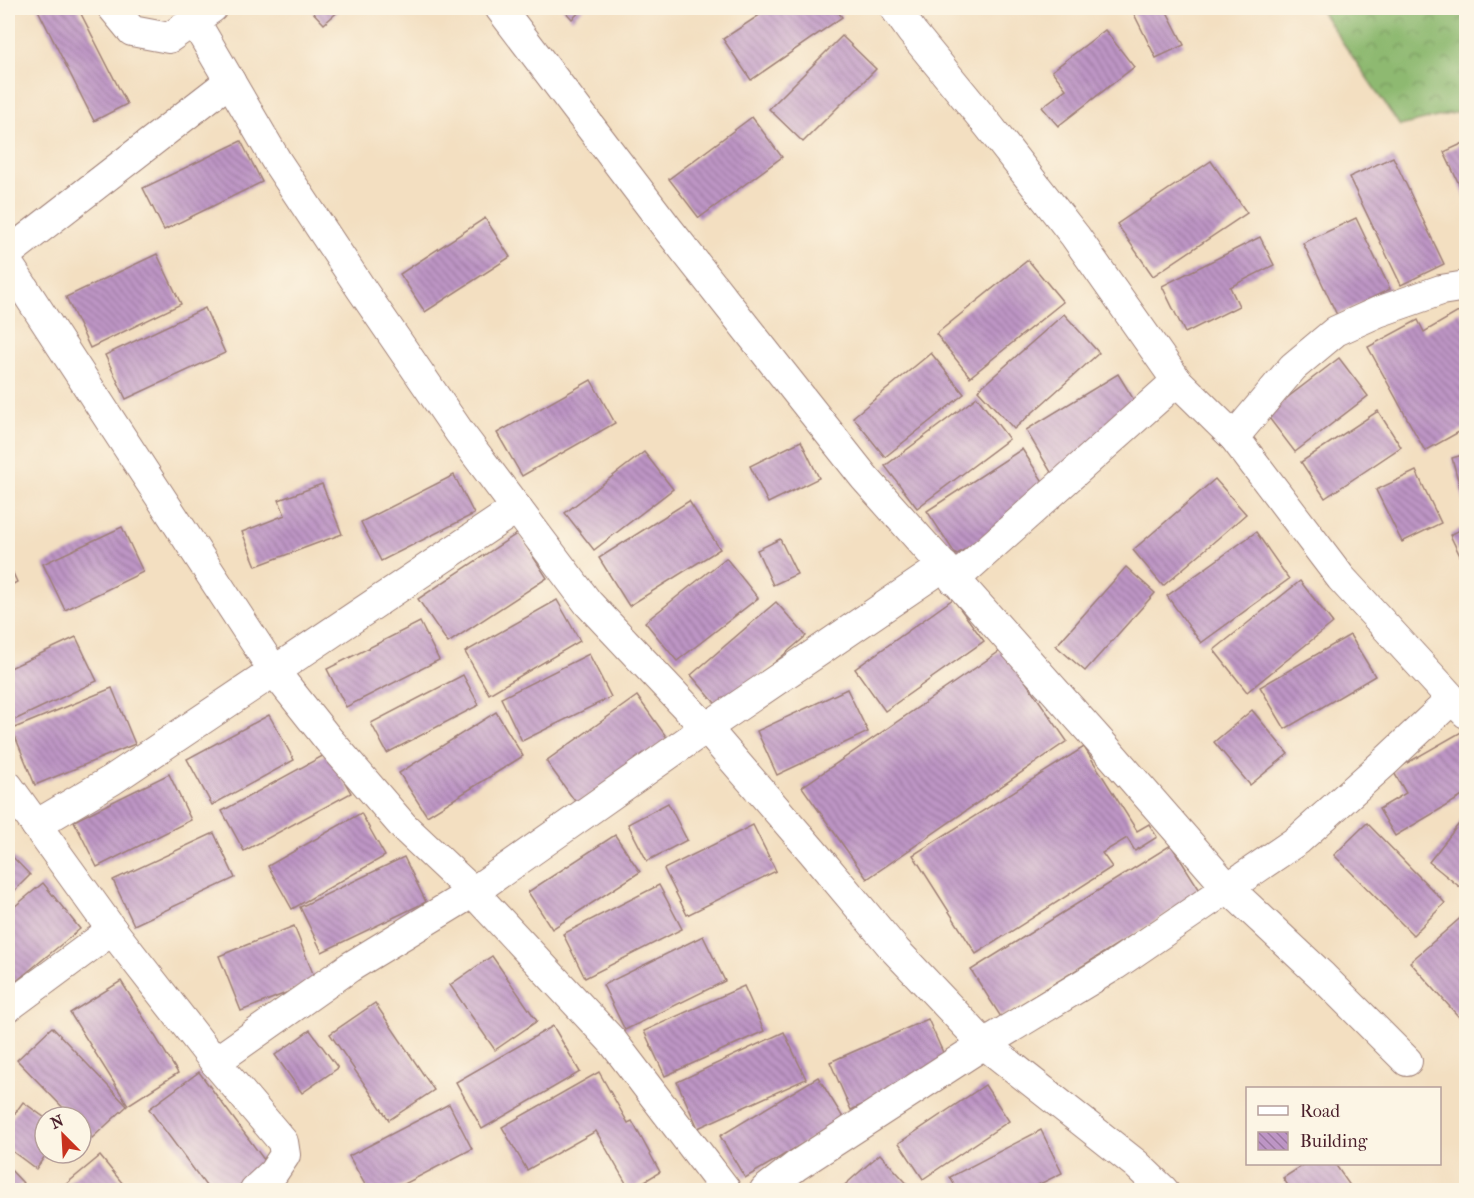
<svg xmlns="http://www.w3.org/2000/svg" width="1474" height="1198" font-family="'IM FELL French Canon',serif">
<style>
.forest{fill:url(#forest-crowns);stroke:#6c6c4e;stroke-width:1.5}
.building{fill:url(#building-back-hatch)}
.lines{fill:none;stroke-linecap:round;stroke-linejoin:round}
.minor-casing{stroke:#9e7f76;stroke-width:32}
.minor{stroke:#fff;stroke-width:30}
</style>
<defs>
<pattern id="forest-crowns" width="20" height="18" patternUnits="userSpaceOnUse" patternTransform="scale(1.5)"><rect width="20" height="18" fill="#8eb971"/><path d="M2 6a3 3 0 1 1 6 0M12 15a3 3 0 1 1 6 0" fill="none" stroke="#76965d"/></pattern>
<pattern id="building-back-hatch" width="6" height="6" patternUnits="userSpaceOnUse" patternTransform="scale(1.5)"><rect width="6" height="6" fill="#bd95c5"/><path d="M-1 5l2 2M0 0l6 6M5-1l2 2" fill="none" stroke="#9c79a0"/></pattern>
</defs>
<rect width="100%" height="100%" fill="#fcf5e5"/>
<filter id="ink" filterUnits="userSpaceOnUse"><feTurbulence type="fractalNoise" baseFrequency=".0167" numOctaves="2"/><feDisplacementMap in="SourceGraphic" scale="12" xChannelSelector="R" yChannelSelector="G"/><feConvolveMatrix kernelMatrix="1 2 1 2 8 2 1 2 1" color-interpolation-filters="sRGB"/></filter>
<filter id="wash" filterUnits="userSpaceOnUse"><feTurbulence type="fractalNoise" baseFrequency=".008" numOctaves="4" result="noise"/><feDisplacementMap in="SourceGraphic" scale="24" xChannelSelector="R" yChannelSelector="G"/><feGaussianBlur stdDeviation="1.35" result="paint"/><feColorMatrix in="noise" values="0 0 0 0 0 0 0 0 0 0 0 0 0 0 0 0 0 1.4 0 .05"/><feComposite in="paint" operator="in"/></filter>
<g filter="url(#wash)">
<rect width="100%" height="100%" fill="#f3dfc1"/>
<polygon class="forest" points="1319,8 1466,8 1466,110 1400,126"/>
<g id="blocks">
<g class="building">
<polygon points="37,8 78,8 127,104 94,121"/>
<polygon points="309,8 342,8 324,24"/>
<polygon points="562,8 584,8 572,19"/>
<polygon points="770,8 835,8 842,17 751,80 723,39"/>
<polygon points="1131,8 1165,8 1184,45 1156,58"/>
<polygon points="1105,30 1134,67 1058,126 1042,107 1066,89 1052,71"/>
<polygon points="842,36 876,69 803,142 769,109"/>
<polygon points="752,117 782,157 699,218 669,179"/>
<polygon points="241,141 262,182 164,230 143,188"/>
<polygon points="1466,142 1466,199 1444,152"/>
<polygon points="1393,157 1444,264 1401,285 1349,177"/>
<polygon points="1211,161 1247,213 1153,276 1117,224"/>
<polygon points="485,218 510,257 425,312 400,274"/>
<polygon points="1356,218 1390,289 1337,315 1303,243"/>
<polygon points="1260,237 1274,265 1230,287 1239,306 1185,333 1162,286"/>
<polygon points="157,254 181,304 90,348 66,297"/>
<polygon points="1028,260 1063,302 970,377 936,334"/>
<polygon points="205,308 225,353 126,399 105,355"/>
<polygon points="1460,311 1466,323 1466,428 1425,451 1368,347 1418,320 1424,332"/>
<polygon points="1064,314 1099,353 1014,429 978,390"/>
<polygon points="931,353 964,394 885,457 853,417"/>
<polygon points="1339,358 1368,396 1295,452 1266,414"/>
<polygon points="1118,374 1145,418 1052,474 1026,430"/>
<polygon points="591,380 615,423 522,476 497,433"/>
<polygon points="977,397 1009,439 917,508 885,466"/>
<polygon points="1378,411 1401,447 1325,498 1301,462"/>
<polygon points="801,441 819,478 768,503 750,466"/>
<polygon points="1022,449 1051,494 956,555 927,511"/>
<polygon points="644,452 673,489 594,550 565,513"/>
<polygon points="1466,454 1466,501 1464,502 1452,458"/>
<polygon points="1416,471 1441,523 1402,542 1376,490"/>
<polygon points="454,475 474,514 381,561 361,522"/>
<polygon points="1215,479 1246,514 1163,586 1133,550"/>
<polygon points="322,484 342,534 256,566 242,532 285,515 279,500"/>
<polygon points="689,501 720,549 629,606 599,558"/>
<polygon points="122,527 143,572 65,610 43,564"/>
<polygon points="1466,527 1466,568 1450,535"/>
<polygon points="1256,532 1289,579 1201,643 1167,596"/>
<polygon points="518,533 547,578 448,643 418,599"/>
<polygon points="780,539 797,574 773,585 757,550"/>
<polygon points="726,558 758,598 677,661 645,622"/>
<polygon points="8,562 17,582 8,587"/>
<polygon points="1126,567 1155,593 1085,671 1056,646"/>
<polygon points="1300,581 1333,623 1247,692 1214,650"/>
<polygon points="953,599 984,641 885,711 855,669"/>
<polygon points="557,600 580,641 489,694 465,652"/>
<polygon points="776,602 806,636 720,709 691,675"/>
<polygon points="420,622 439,660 346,707 327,669"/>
<polygon points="1350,635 1375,676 1285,729 1260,687"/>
<polygon points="76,637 97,681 8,723 8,669"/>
<polygon points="1003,649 1067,741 867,879 802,787"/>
<polygon points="589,654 611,697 522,741 501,698"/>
<polygon points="463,675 479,705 387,753 371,723"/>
<polygon points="112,688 135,744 35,785 12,729"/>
<polygon points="847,689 868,732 777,775 757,731"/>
<polygon points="637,696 668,739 577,804 546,761"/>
<polygon points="1252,710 1288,754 1250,785 1214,742"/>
<polygon points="496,712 523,756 427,816 399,773"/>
<polygon points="269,715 294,760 212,805 187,759"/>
<polygon points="1463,731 1466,737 1466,794 1395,836 1379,809 1406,793 1393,771"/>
<polygon points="1084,747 1137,831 1149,824 1157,837 1135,851 1127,838 1102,853 1112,867 976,954 913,855"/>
<polygon points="328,753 351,793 244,851 222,811"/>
<polygon points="169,774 191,820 97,867 74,821"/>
<polygon points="668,803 687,840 647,861 628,824"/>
<polygon points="361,813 385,856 292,909 268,866"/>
<polygon points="1466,815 1466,892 1429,862"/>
<polygon points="1367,823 1445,903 1413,935 1334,855"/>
<polygon points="753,825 776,871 687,915 664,869"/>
<polygon points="214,833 235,878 134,925 113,880"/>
<polygon points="615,835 640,872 552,929 528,892"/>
<polygon points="1171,845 1201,892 1001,1017 971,970"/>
<polygon points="8,852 30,875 8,897"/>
<polygon points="404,857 426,902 322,952 300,907"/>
<polygon points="43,883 80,929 8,988 8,912"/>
<polygon points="659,885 682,929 585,978 563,934"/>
<polygon points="1465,914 1466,916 1466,1025 1410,962"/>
<polygon points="294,926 316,981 241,1011 219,956"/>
<polygon points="703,936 725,981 625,1030 603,985"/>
<polygon points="492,956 537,1021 495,1050 450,985"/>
<polygon points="121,981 178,1073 128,1105 70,1013"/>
<polygon points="744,986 764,1031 665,1076 644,1031"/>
<polygon points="375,1003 434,1090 389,1120 330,1034"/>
<polygon points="928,1019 949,1066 851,1110 830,1062"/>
<polygon points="553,1026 580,1072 482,1129 456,1082"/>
<polygon points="52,1027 127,1106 92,1138 81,1127 81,1117 72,1117 17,1060"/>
<polygon points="310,1030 338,1068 302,1093 275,1055"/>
<polygon points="784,1032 806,1079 698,1128 677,1082"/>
<polygon points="199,1072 268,1165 233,1190 209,1190 149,1109"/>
<polygon points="599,1072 628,1123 632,1121 660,1172 630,1190 596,1131 527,1170 502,1127"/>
<polygon points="818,1077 844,1119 745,1178 720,1136"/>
<polygon points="985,1085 1009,1121 923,1179 899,1143"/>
<polygon points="23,1102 45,1118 45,1153 47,1153 36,1169 8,1148 8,1123"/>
<polygon points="449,1104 472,1149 393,1190 368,1190 349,1156"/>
<polygon points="1041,1130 1062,1173 1028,1190 957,1190 950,1177"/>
<polygon points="880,1154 913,1190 839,1190"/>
<polygon points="100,1156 128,1190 70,1190 65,1185"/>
<polygon points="1305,1164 1335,1164 1353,1190 1291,1190 1283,1178"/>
<polygon points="8,1167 23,1183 14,1190 8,1190"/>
</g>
</g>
</g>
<g filter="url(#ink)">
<use href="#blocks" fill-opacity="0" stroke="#9e7f76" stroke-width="1.5"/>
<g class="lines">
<g class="minor-casing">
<g id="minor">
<polyline points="113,8 132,31 169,38 212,8"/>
<polyline points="500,8 668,229 864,477 1109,752 1227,887 1323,977 1407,1061"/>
<polyline points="895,8 912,32 988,125 1075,236 1177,381 1234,437 1341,578 1452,699 1466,713"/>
<polyline points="194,20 277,162 362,290 460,433 588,603 706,728 813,852 896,951 984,1044 1136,1164 1163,1190"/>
<polyline points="8,253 230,81"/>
<polyline points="8,264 274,671 328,739 404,827 473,892 613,1042 726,1190"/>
<polyline points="1234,437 1293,367 1336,331 1378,312 1441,290 1466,286"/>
<polyline points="954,580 1177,381"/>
<polyline points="8,786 112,930 215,1062 283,1142 285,1155 273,1173 255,1190"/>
<polyline points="36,825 112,780 517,508"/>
<polyline points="8,1007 112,930"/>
<polyline points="215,1062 350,967 473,892 706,728 944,566"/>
<polyline points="765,1190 796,1166 984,1044 1115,965 1298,840 1385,762 1452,699"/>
</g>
</g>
<use href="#minor" class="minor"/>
</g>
</g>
<rect width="1474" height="1198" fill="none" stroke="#fcf5e5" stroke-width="30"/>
<rect x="1246" y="1087" width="195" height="78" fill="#fcf5e5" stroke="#b59f9b" stroke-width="1.5"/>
<rect x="1258" y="1106" width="30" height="9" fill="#ffffff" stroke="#b59f9b" stroke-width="1.5"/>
<text x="1300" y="1117" font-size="18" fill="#4a1f2b">Road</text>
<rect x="1258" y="1132" width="30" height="18" fill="url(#building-back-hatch)" stroke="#b59f9b" stroke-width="1.5"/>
<text x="1300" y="1147" font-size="18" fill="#4a1f2b">Building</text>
<g transform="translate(63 1135) rotate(336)"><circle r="28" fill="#fcf5e5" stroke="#b59f9b" stroke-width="1.5"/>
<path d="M0-4.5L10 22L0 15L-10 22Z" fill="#c8321e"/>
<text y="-9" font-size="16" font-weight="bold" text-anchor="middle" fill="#4a1f2b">N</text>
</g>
</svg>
